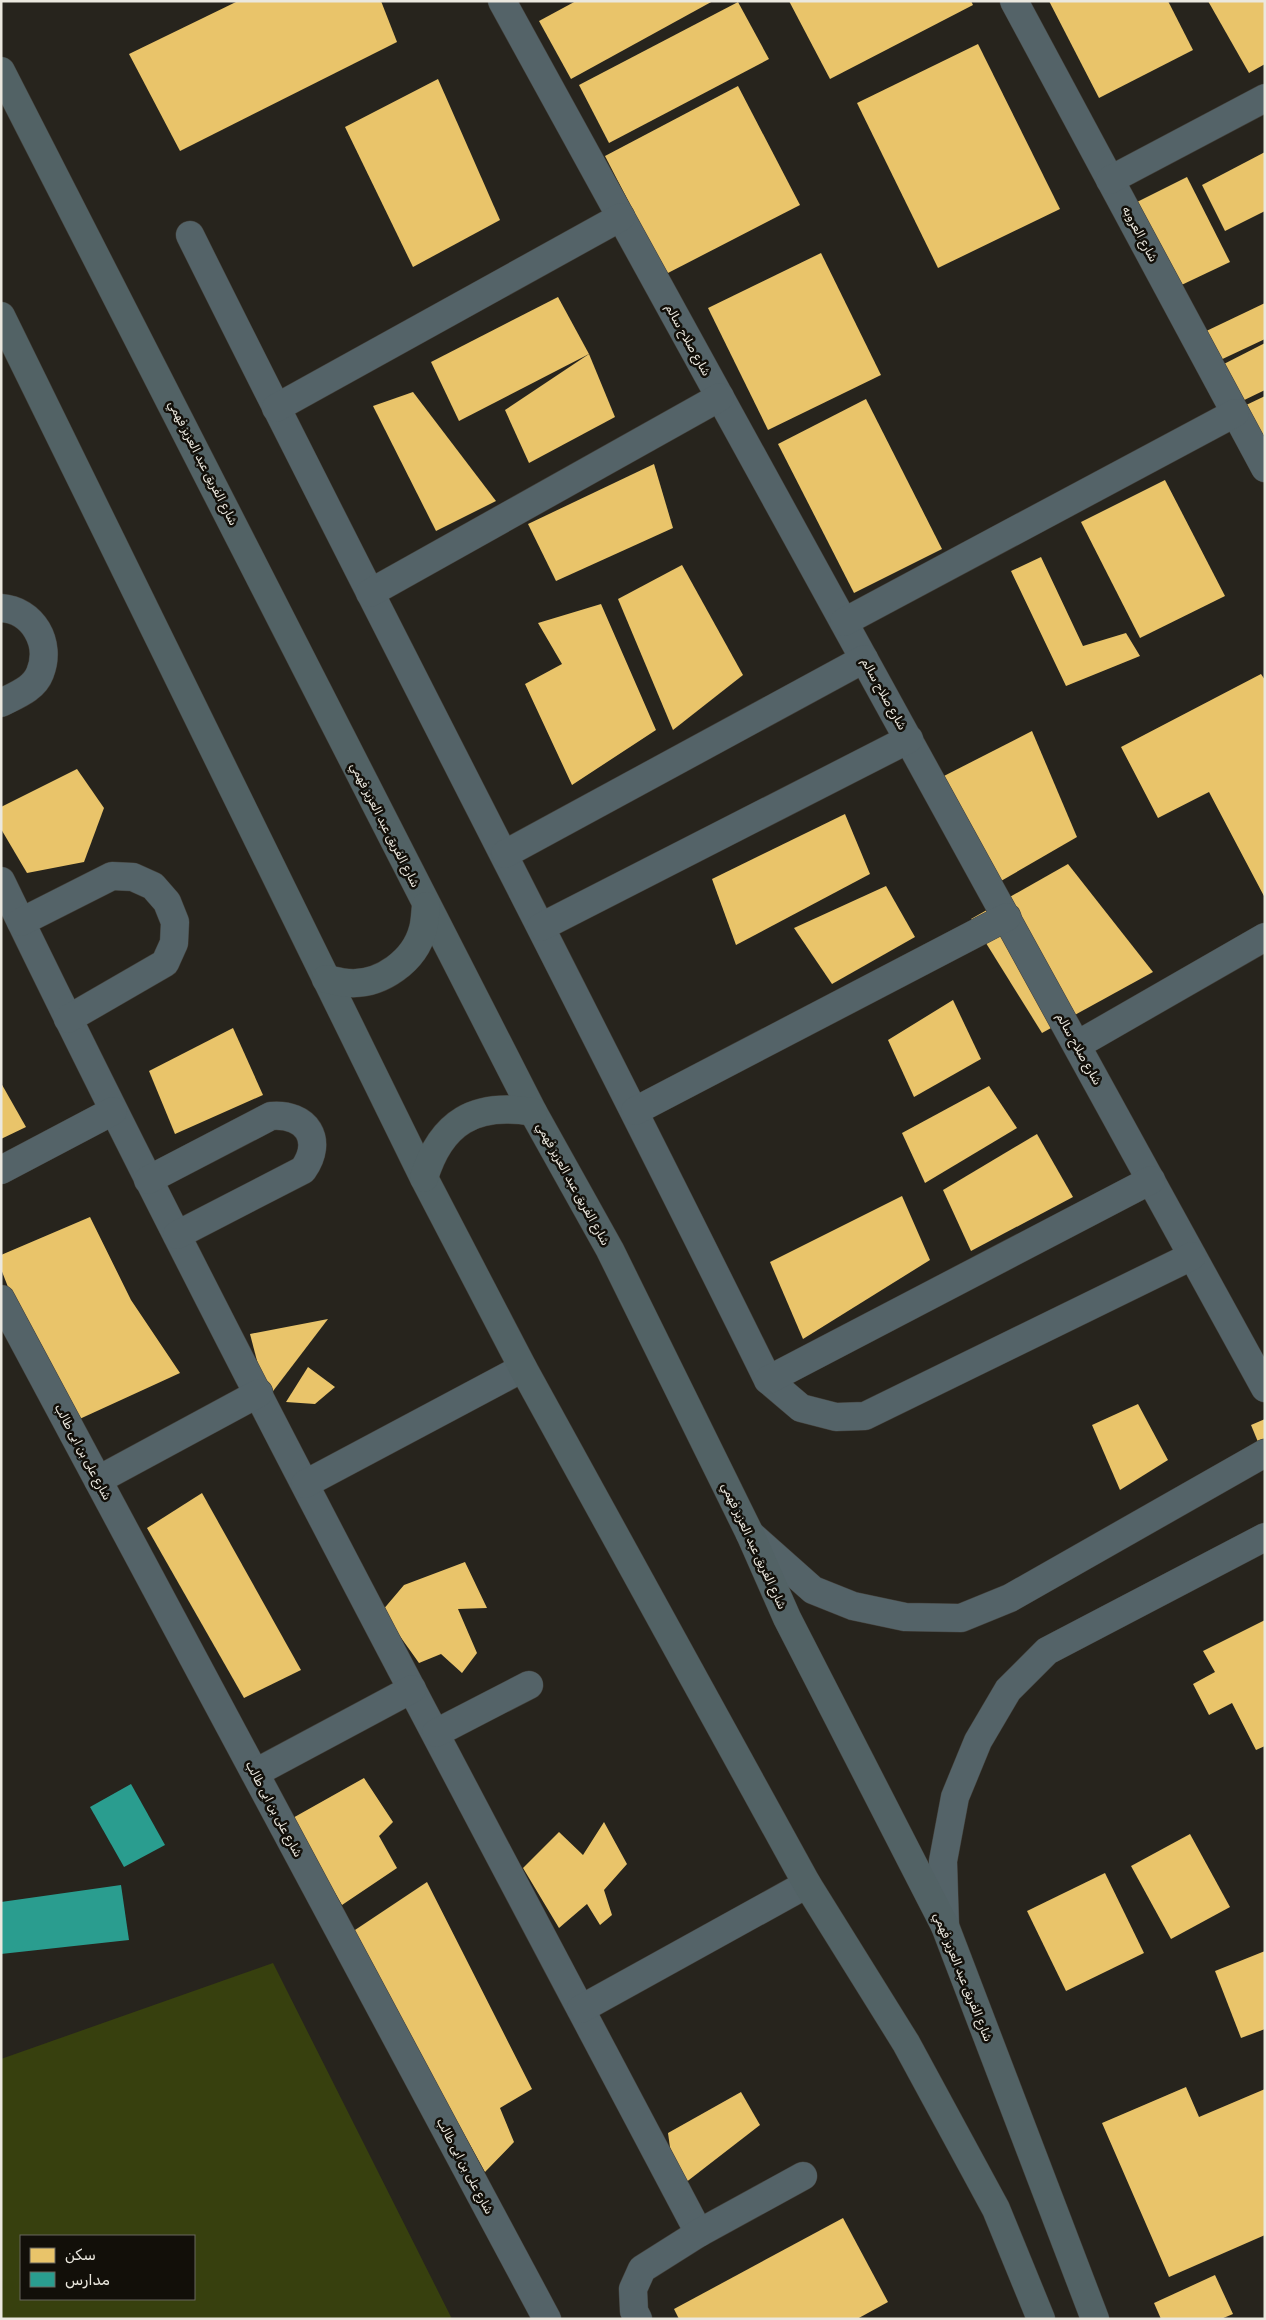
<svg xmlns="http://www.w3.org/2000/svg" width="1266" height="2320" font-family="Rubik,Vazirmatn,sans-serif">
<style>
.green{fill:#37400e;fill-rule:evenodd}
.homes{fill:#e9c46a}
.schools{fill:#2a9d8f}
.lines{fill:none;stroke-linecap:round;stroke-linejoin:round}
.minor-casing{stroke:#423f39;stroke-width:29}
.major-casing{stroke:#423f39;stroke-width:29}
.minor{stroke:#546368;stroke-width:28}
.major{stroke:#526265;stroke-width:28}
.labels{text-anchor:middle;stroke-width:5;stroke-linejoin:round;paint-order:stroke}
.street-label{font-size:12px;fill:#ebe8df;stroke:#120f09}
</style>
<rect width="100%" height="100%" fill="#27241d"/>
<path class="green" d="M273,1963L452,2319H1V2059ZM21,2236H194V2299H21Z"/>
<g class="homes">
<polygon points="238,1 381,1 397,42 180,151 129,54"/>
<polygon points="576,1 713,1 571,79 539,21"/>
<polygon points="789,1 971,1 973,5 830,79"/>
<polygon points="1049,1 1168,1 1193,50 1099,98"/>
<polygon points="1208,1 1265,1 1265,64 1249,73"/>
<polygon points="738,2 769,59 609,143 579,85"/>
<polygon points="978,44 1060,209 938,268 857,103"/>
<polygon points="438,79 500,220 413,267 345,127"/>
<polygon points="738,86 800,205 666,274 605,156"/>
<polygon points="1265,152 1265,211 1225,231 1202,185"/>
<polygon points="1187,177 1230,262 1173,289 1131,205"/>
<polygon points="821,253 881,375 768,430 708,308"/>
<polygon points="558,297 589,354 459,421 431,362"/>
<polygon points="1265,303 1265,339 1214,363 1200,334"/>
<polygon points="1265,343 1265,390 1236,404 1218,367"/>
<polygon points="589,354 615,417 529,463 505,410"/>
<polygon points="413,392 496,501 436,531 373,406"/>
<polygon points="1265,396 1265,437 1258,440 1242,407"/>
<polygon points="866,399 942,549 854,593 778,444"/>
<polygon points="654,464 673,528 556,581 528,524"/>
<polygon points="1165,480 1225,596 1140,638 1081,522"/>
<polygon points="1041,557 1083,646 1126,633 1140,656 1066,686 1011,571"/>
<polygon points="682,565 743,675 673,730 618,599"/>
<polygon points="601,604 656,730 572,785 525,684 562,664 538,623"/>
<polygon points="1261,674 1265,680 1265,898 1209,792 1158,818 1121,747"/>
<polygon points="1032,731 1077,837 1001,881 942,777"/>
<polygon points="77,769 104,808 84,862 27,873 1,829 1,807"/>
<polygon points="845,814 870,874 736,945 712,879"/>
<polygon points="1068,864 1153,972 1042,1033 971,919"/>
<polygon points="886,886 915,937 832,984 794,928"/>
<polygon points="953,1000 981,1059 914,1097 888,1040"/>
<polygon points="233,1028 263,1095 175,1134 149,1071"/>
<polygon points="1,1083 26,1127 1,1139"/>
<polygon points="989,1086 1017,1128 925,1183 902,1133"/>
<polygon points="1037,1134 1073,1197 971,1251 943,1190"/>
<polygon points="902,1196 930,1260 803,1339 770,1262"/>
<polygon points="90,1217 131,1300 180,1373 73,1422 15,1305 1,1269 1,1255"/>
<polygon points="328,1319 267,1399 250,1334"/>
<polygon points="308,1367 335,1387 315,1404 286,1402"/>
<polygon points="1138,1404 1168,1460 1120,1490 1092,1425"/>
<polygon points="1265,1419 1265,1459 1251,1425"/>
<polygon points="202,1493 301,1670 244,1698 147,1528"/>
<polygon points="465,1562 487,1608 458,1609 477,1653 462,1673 441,1654 419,1663 382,1611 404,1585"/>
<polygon points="1265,1620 1265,1746 1256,1750 1232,1703 1209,1715 1193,1684 1215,1672 1203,1651"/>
<polygon points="364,1778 393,1822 379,1836 397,1868 342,1905 291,1819"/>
<polygon points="604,1822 627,1864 604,1890 612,1915 600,1925 587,1904 559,1928 523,1868 559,1832 583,1855"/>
<polygon points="1190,1834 1230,1907 1171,1939 1131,1866"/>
<polygon points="1105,1873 1144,1953 1066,1991 1027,1911"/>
<polygon points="427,1882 532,2089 500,2108 514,2142 485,2172 352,1932"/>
<polygon points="1265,1951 1265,2029 1241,2038 1215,1971"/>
<polygon points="1186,2087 1199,2117 1265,2089 1265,2235 1169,2277 1102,2123"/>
<polygon points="741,2092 760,2125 676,2190 668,2133"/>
<polygon points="843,2218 888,2302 857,2319 679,2319 674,2309"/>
<polygon points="1215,2275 1233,2314 1221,2319 1161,2319 1154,2303"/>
</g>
<g class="schools">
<polygon points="131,1784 165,1845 124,1867 90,1807"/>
<polygon points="121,1885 129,1940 1,1954 1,1902"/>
</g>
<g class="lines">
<g class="minor-casing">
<g id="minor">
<polyline points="502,1 1265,1388"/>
<polyline points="1014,1 1265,468"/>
<polyline points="1110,180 1265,98"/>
<path d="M190,235C380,618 579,996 768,1380L801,1408L836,1417L865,1416L1192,1256"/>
<polyline points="276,408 621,217"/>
<polyline points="370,593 720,397"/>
<path d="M1,608C33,610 52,643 40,673C34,689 16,695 1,703"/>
<polyline points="844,622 1235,413"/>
<polyline points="505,854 864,659"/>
<path d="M1,881C222,1338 462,1784 699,2233"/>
<polyline points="21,922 112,876 133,877 153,886 167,902 175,922 174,943 165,963 68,1019"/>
<polyline points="541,927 909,739"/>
<polyline points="1077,1045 1265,937"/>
<polyline points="635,1111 1007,917"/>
<polyline points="1,1170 113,1111"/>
<path d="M148,1180L271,1116C307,1113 324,1140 303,1170L177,1235"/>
<polyline points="1,1299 547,2319"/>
<polyline points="768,1380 1151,1180"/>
<polyline points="98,1480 259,1393"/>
<polyline points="305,1484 523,1368"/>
<polyline points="750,1534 813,1590 853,1606 905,1617 961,1618 1010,1598 1265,1453"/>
<polyline points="436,1733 529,1685"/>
<polyline points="255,1773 412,1689"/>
<polyline points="945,1926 943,1861 955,1797 978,1741 1008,1690 1047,1651 1265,1537"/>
<polyline points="581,2009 807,1884"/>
<polyline points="638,2319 634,2311 633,2289 642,2269 699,2233 803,2176"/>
</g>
</g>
<g class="major-casing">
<g id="major">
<polyline points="1,71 533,1112 610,1250 750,1534 787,1618 945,1926 1095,2319"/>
<polyline points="1,316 424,1178 523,1368 807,1884 906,2043 996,2209 1041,2319"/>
<path d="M326,979C333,980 341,983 349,983C381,985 415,961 423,929C425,922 425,914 426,906"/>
<path d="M424,1178C441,1122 475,1102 533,1112"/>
</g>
</g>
<use href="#minor" class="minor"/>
<use href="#major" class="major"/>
</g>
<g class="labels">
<g class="street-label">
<text transform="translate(1140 234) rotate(62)" y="4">شارع العروبه</text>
<text transform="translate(688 340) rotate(61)" y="4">شارع صلاح سالم</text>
<text transform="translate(203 463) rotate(63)" y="4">شارع الفريق عبد العزيز فهمي</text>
<text transform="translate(884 694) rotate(61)" y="4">شارع صلاح سالم</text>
<text transform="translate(385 825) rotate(63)" y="4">شارع الفريق عبد العزيز فهمي</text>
<text transform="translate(1079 1049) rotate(61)" y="4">شارع صلاح سالم</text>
<text transform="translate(573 1184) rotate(61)" y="4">شارع الفريق عبد العزيز فهمي</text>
<text transform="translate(83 1452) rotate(62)" y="4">شارع على بن ابى طالب</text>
<text transform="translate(754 1546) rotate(65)" y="4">شارع الفريق عبد العزيز فهمي</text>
<text transform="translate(274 1809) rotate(62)" y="4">شارع على بن ابى طالب</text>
<text transform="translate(963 1977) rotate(68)" y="4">شارع الفريق عبد العزيز فهمي</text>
<text transform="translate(465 2166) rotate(62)" y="4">شارع على بن ابى طالب</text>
</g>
</g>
<rect width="1266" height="2320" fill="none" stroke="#ebe8df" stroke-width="5"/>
<rect x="20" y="2235" width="175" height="65" fill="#120f09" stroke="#69665f"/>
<rect x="30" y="2248" width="25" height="15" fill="#e9c46a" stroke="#69665f"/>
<text x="65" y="2260" font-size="15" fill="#ebe8df">سكن</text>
<rect x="30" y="2272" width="25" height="15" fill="#2a9d8f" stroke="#69665f"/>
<text x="65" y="2285" font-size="15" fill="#ebe8df">مدارس</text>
</svg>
